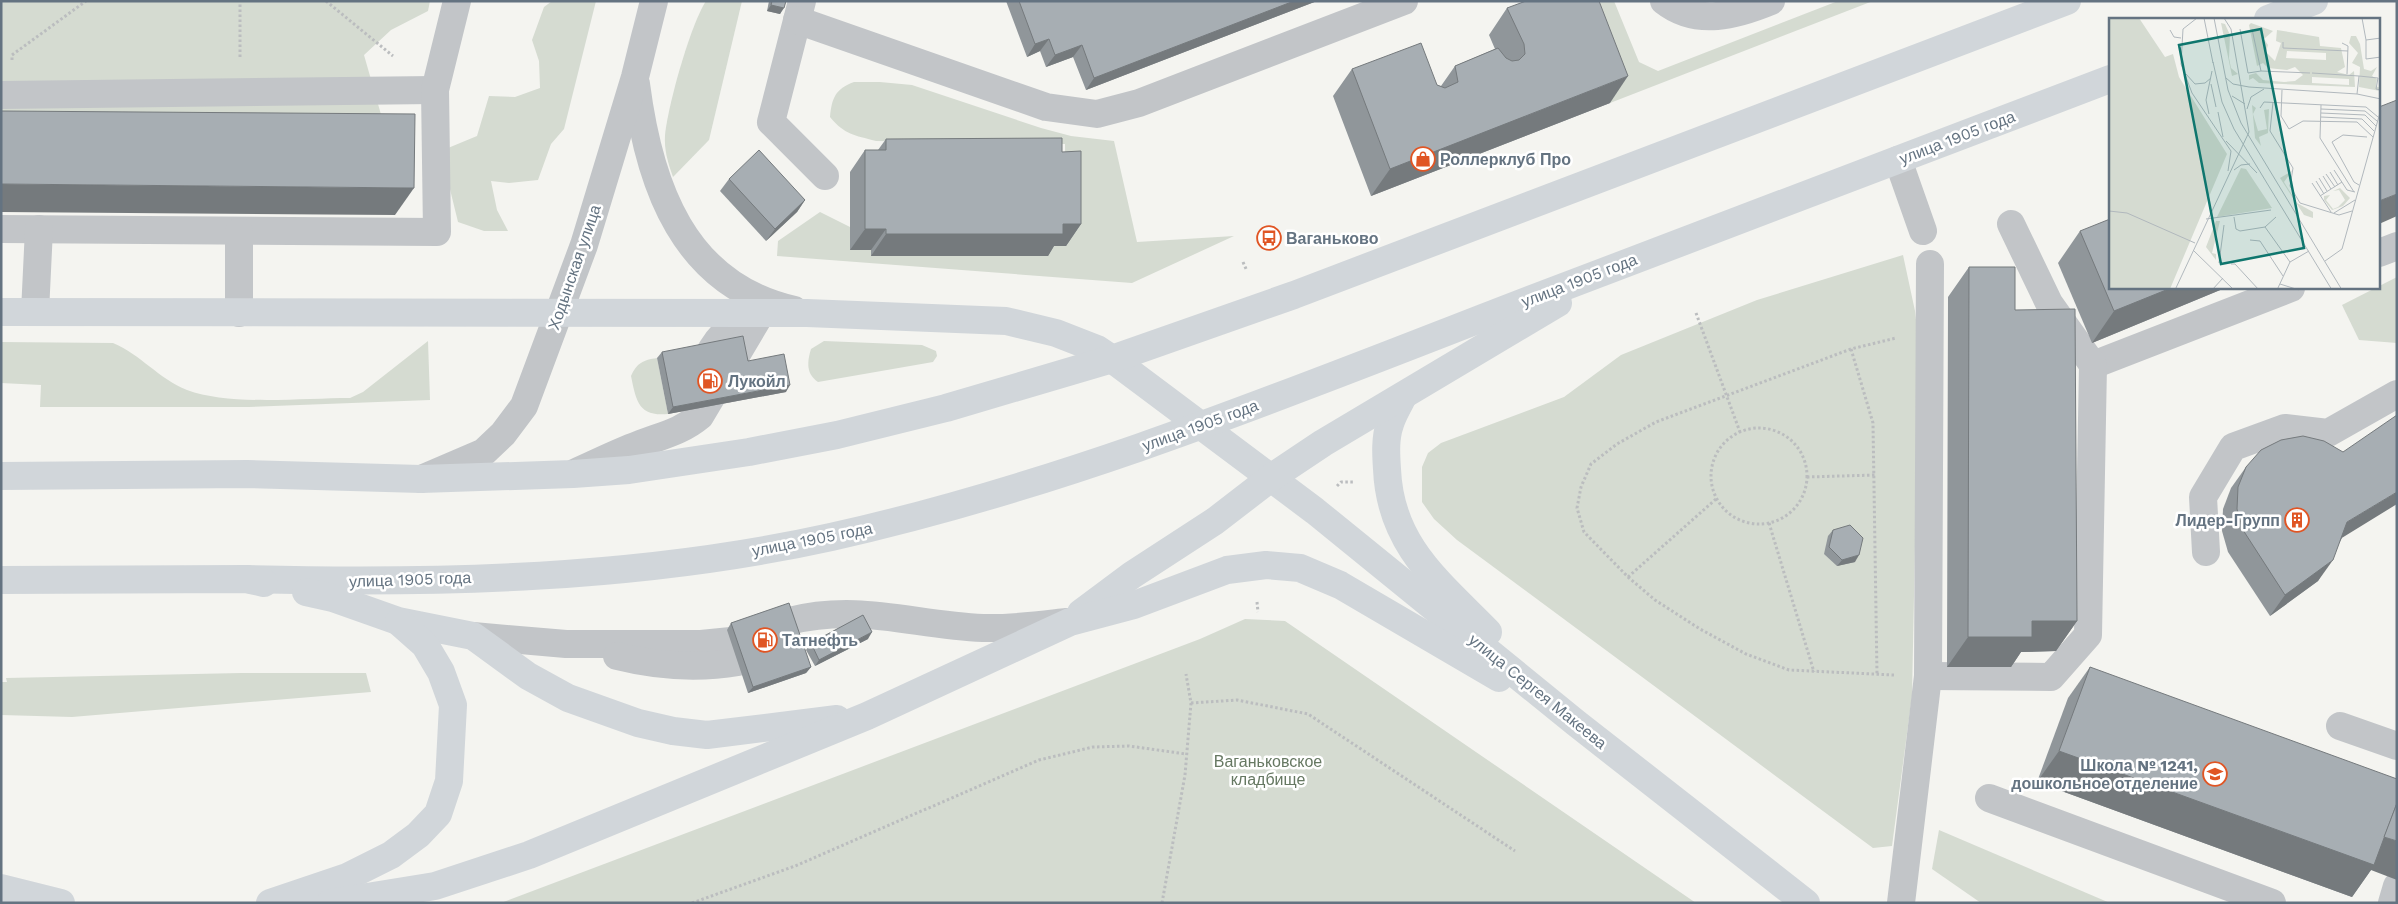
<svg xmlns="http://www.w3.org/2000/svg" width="2398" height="904" font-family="'Work Sans',sans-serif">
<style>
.green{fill:#d5dbd1}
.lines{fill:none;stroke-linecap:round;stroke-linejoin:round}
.path{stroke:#bbbdbf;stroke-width:3;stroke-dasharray:2.5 2.5;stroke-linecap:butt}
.minor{stroke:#c2c5c8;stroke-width:28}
.major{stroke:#d1d6da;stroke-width:28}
.wall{fill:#90969a}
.shaded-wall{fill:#757a7d}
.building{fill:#a7aeb3;stroke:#757a7d}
.labels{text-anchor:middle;stroke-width:5;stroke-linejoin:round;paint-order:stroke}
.street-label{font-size:16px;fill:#647381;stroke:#fff}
.poi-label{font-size:16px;font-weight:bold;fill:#647381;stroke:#fff;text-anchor:start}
.park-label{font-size:16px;fill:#667862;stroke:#fff}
.inset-road{fill:none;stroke:#b1b8bd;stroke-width:1}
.view{fill:#0f766e;fill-opacity:0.15;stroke:#0f766e;stroke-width:2.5}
.inset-edge{fill:none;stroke:#647381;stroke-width:2.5}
</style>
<rect width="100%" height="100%" fill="#f4f4f0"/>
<g class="green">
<polygon points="1,1 430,1 428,11 391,30 364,55 384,125 1,125"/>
<polygon points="552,1 596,1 564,129 551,144 538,180 509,183 491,181 497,210 508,231 484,231 458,222 447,177 448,148 477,136 489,96 515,97 540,88 539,61 532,40 544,7"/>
<path d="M706,1H742L709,140L673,177C668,163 664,150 665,135C668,105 690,26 706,1Z"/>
<polygon points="1569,1 1614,1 1639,62 1658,71 1838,1 1873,1 1610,103"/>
<path d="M854,82H880L912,85L1041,128L1071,136L1114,141L1137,242L1234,236L1132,283L777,256L778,241L820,212L850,227V250H871V256H1047V246H1066L1065,144L876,141C854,135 845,135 830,117C832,98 835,89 854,82Z"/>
<polygon points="1903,255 1915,311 1919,346 1912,696 1892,846 1873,848 1457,540 1434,519 1422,502 1422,467 1428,453 1441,443 1564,397 1621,355 1757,300"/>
<polygon points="2397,277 2397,343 2359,340 2342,305"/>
<path d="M428,341L430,400L249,407H40L41,385L1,383V342L113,343C140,354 159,379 187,390C230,406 302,398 350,398L363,392Z"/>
<path d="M824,341L922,345L936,351L937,356L933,362L818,382C806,374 807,362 811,349Z"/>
<path d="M657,358L668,414C638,417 636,400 631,376C637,363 643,360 657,358Z"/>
<polygon points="1245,619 1285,621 1696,903 501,903 1200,639"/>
<polygon points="241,673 366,673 371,692 72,717 1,715 1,682 7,682 6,678"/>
<polygon points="1939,830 2110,903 1981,903 1932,869"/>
</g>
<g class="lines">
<g class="path">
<polyline points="326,1 393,56"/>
<polyline points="240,57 240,1"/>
<polyline points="12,60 12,55 86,1"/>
<polyline points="1243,262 1247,271"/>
<polyline points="1696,313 1740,432"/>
<polyline points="1851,349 1873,423 1877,675"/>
<circle cx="1759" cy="476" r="48"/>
<polyline points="1807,477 1875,475"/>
<polyline points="1337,486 1341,482 1354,482"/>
<polyline points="1769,523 1814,672"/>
<polyline points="1628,577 1716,499"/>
<polyline points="1257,602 1258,612"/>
<polyline points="1894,675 1789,670 1746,654 1700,629 1655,600 1628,577 1584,532 1577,508 1581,487 1591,464 1617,444 1656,422 1851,349 1896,338"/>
<polyline points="1191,703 1237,700 1308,714 1515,851"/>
<polyline points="692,903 795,866 1039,760 1093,747 1129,746 1186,754"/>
<polyline points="1162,903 1185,775 1191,703 1186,674"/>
</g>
<g class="minor">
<polyline points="802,1 771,122 825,176"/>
<path d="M1664,1C1697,27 1737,15 1771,1"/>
<polyline points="797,20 1046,107 1097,114 1139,103 1404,1"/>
<path d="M636,84C649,185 683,285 794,310"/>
<polyline points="1,95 435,90"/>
<polyline points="1898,160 1923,231"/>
<polyline points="1,229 437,232 435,90 457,1"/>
<polyline points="239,232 239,313"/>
<polyline points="2379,253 2397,246"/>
<polyline points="35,312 39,229"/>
<polyline points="2093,365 2291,288"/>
<path d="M698,374C716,341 722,325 760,315"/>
<path d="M574,473C595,464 616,453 638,445C660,436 681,432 700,416L760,315"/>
<polyline points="421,479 484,452 503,434 524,406 584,245 635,77 654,1"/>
<polyline points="2206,552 2203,497 2233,447 2285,428 2328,433 2397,394"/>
<path d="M789,621C860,603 913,625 983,628C1011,629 1040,625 1067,622"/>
<polyline points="473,636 566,644 701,644 731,641"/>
<path d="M617,656C657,666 697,669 738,662"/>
<polyline points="1928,676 2051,677 2088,635 2093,365 2049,303 2011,224"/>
<polyline points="2340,726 2397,746"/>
<polyline points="1989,798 2272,903"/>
<polyline points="1901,903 1928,676 1930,264"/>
<polyline points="2392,903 2397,886"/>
</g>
<g class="major">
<polyline points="2268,19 2314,1"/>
<polyline points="1,312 807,313 1006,321 1056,333 1097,349 1112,359 1315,511 1576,723 1806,903"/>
<path d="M1403,396C1399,405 1393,414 1390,424C1385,438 1386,454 1387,469C1390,545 1438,581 1488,632"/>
<polyline points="1,476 247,474 421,479 573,474 629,470 749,452 837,435 946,408 1112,359 1294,295 2067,1"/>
<path d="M246,579C440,584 641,579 831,537C1060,486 1279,397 1498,312C1701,233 1906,157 2110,79"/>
<polyline points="1,580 246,579 264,583"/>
<polyline points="306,592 333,598 398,621 473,636 528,676 568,698 638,723 673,731 707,735 837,719"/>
<polyline points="1081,613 1132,575 1215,521 1272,477 1323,443 1558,303"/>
<polyline points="1,888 61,903"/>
<polyline points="270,903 347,877 391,855 418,835 438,814 449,781 453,705 441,672 425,645 399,622"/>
<polyline points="330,903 435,886 529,855 867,716 1070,622 1134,605 1227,570 1266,565 1300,568 1340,585 1499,678"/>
</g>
</g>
<g class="wall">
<polygon points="769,1 786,1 780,14 767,11"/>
<polygon points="1006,1 1317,1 1086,90 1073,57 1046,67 1040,51 1027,57"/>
<polygon points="1507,8 1610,103 1371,196 1333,96 1352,69 1441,86 1455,66 1495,49 1489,35"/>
<polygon points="886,139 1062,152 1081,224 1066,246 1054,246 1048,256 871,256 871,250 850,250 850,172 865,150 878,150"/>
<polygon points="729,179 805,200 797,212 766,241 720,191"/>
<polygon points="2080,231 2225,288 2092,343 2058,263"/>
<polygon points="1969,267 2015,310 2077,621 2056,651 2021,652 2011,667 1947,667 1948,297"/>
<polygon points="662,352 748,361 786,392 668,414 657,358"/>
<polygon points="2343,452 2342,538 2318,581 2270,616 2228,552 2222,531 2223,509 2231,488 2246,467"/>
<polygon points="1833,530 1855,562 1837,566 1824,554 1828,536"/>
<polygon points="731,623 811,667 806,673 748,693 727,630"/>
<polygon points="868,639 815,666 806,650 811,643"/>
<polygon points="2090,667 2371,870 2352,897 2037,782 2068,698"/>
</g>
<g class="shaded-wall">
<polygon points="1294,1 1317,1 1086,90 1094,78"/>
<polygon points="771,5 784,8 780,14 767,11"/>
<polygon points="1049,39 1040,51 1027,57 1035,44"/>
<polygon points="1082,45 1073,57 1046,67 1055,55"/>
<polygon points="1628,76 1610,103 1371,196 1390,169"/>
<polygon points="1,184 414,188 395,215 1,212"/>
<polygon points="2397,194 2397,216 2379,224 2379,201"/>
<polygon points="805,200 797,212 766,241 775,229"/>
<polygon points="1063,224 1081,224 1066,246 1054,246 1048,256 871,256 886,234"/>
<polygon points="865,229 886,229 871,250 850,250"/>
<polygon points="2171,288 2225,288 2092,343 2114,311"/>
<polygon points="790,385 786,392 668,414 673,407"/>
<polygon points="2397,492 2397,504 2332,544 2347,522"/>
<polygon points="1859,555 1855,562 1837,566 1842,560"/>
<polygon points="2333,560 2318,581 2270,616 2285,595"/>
<polygon points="2032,621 2077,621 2056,651 2021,652 2011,667 1947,667 1968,637"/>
<polygon points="872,632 868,639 815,666 819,660"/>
<polygon points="811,667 806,673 748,693 753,687"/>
<polygon points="2059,751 2384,837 2397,841 2397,880 2371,870 2352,897 2037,782"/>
</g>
<g class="building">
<polygon points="772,1 786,1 784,8 771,5"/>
<polygon points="1019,1 1294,1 1094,78 1082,45 1055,55 1049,39 1035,44"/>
<polygon points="1526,1 1599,1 1628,76 1390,169 1352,69 1421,43 1437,85 1445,88 1458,82 1455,66 1498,48 1506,58 1512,61 1519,60 1525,54 1524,44 1507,8"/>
<polygon points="2397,100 2397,194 2379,201 2379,107"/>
<polygon points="1,111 415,114 414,188 1,184"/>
<polygon points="1062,138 1062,152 1081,151 1081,224 1063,224 1063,234 886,234 886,229 865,229 865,150 886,150 886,139"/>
<polygon points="759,150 805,200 775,229 729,179"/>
<polygon points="2110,219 2110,288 2171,288 2114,311 2080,231"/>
<polygon points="1969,267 2015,267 2015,310 2075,309 2077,621 2032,621 2032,637 1968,637"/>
<polygon points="743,336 748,361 784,354 790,385 673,407 662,352"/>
<polygon points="2397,415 2397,492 2347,522 2333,560 2285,595 2243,530 2237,509 2238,487 2246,467 2261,450 2281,440 2303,436 2324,441 2343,452"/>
<polygon points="1850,525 1863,538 1859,555 1842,560 1829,547 1833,530"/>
<polygon points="789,603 811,667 753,687 731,623"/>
<polygon points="863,615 872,632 819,660 811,643"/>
<polygon points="2090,667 2397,779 2397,803 2374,865 2059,751"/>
<polygon points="2397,803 2397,841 2384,837"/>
</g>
<defs>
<g id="shop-ring" transform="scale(1.25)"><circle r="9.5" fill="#fff" stroke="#e05524" stroke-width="1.5"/><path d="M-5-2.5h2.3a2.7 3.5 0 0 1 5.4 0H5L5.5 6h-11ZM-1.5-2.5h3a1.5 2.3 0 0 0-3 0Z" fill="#e05524"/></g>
<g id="bus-ring" transform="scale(1.25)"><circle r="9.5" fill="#fff" stroke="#e05524" stroke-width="1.5"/><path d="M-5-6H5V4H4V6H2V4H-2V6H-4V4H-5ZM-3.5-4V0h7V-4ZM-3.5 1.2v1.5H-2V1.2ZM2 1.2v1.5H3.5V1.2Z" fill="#e05524"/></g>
<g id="fuel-ring" transform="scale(1.25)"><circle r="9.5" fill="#fff" stroke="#e05524" stroke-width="1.5"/><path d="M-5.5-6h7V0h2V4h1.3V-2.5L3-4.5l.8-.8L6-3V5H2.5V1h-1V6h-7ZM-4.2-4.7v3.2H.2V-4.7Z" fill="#e05524"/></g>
<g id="building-ring" transform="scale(1.25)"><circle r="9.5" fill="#fff" stroke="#e05524" stroke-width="1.5"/><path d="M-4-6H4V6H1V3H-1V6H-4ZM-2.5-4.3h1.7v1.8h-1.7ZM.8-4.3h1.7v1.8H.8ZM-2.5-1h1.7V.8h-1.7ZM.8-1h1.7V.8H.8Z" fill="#e05524"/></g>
<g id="school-ring" transform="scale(1.25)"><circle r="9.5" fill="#fff" stroke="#e05524" stroke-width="1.5"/><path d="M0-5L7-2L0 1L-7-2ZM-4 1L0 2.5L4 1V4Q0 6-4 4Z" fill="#e05524"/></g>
</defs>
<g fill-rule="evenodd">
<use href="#shop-ring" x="1423" y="159"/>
<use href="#bus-ring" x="1269" y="238"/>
<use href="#fuel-ring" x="710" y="381"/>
<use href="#building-ring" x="2297" y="520"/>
<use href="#fuel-ring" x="765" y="640"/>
<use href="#school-ring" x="2215" y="774"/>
</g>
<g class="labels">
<g class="street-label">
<text transform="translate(1957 137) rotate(-21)" y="6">улица 1905 года</text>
<text transform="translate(574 267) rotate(-71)" y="6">Ходынская улица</text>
<text transform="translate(1579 280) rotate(-21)" y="6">улица 1905 года</text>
<text transform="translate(1200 425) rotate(-20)" y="6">улица 1905 года</text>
<text transform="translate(812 539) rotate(-11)" y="6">улица 1905 года</text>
<text transform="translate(410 579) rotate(-2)" y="6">улица 1905 года</text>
<text transform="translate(1538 691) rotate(39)" y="6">улица Сергея Макеева</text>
</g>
<g class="poi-label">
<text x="1440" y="165">Роллерклуб Про</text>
<text x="1286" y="244">Ваганьково</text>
<text x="728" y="387">Лукойл</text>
<text x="2280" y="526" text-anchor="end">Лидер-Групп</text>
<text x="782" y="646">Татнефть</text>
<text x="2198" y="771" text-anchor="end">Школа № 1241,<tspan x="2198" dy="18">дошкольное отделение</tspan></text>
</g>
<g class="park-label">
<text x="1268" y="767">Ваганьковское<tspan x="1268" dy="18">кладбище</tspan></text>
</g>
</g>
<g transform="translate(2109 18)">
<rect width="271" height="271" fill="#f4f4f0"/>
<path d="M0,0H30L56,39L64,36L70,59L118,136L61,271H0ZM112,5L116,6L121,17L120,40L122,50L129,56L123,58ZM142,5L164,13L155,21L159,27L157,34L166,43L172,25L167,23L168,12L210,19L211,28L232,30L236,49L228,54L240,57L245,53L246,69L150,65L144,60L140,62V57L147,55L154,62L175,64L186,63L194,57L186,49L178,52L159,50L154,45L148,48L140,7ZM178,33L217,35V42L177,40ZM203,59L240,61V67L203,65ZM242,18H247L251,26L255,51L262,53L268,49L263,58L268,61L267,68L271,70V73L250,69L251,49L243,45L249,35L240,25ZM143,87L147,90L144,96L149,113L158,111L155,92L160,91L159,115L150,119L152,128L146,120ZM132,150L137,151L163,190L108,199ZM183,153L175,164L188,185L204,194V200L195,197L171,160ZM231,170L241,180L234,188L223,192L215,182V178L221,177L217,182L224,191L229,189L236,182L230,172L224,173ZM107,203H111L103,235L107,236V242L97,229Z" fill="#d5dbd1" fill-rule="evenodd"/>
<path class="inset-road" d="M88,0L74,11L72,46L83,75L122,133L119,153M95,0L104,45M105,0L119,72L132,105L233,272M253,0L257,22L272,20M131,11L139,55L152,53L201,55M143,11L152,53M61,12L65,19L72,20M257,22V41L272,39M174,24V30L239,33M233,25L239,28L238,56M104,44L113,84L125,111L223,272M203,55L250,58L248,76M77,56L86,66L96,65L102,60M250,58L269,60L267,71L272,72M117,60L124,66L140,69L248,76L272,81M102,66L107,89M173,72L172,98L180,111L194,103L248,104L264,119M123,78L136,86M164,84L161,113L184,150L181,168L191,185L230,197L243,193M212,87L211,120L245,174M151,90L155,84L257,89L269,99M138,91L142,79L155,71M212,91L256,93L268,103M109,94L114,119M212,95L256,97L267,108M100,96L97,82L103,53M212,99L253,101L265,113M117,123L148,155M125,152L132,147L141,146M225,152L238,172L246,174M221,154L229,167M217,156L226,169M214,158L222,171M210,160L218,173M207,163L215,176M203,165L222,194M250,167L245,164L223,124L234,117L258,119M211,178L233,164M0,193L18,195L86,225M225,195L246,182M125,199L127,211L131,213L156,209L167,199M97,201L162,192M156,209L181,244M141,222L151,223L174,258M84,232L125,272M216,243L233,231L272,91M110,245L115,207M122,246H126L150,272M171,266L190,272M66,272L140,114L122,11L115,0M103,272L114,260M168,272L181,244L200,233"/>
<path class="view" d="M152,11L195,230L112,246L70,27Z"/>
<rect width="271" height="271" class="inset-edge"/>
</g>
<rect width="2398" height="904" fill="none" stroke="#647381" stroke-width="5"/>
</svg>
